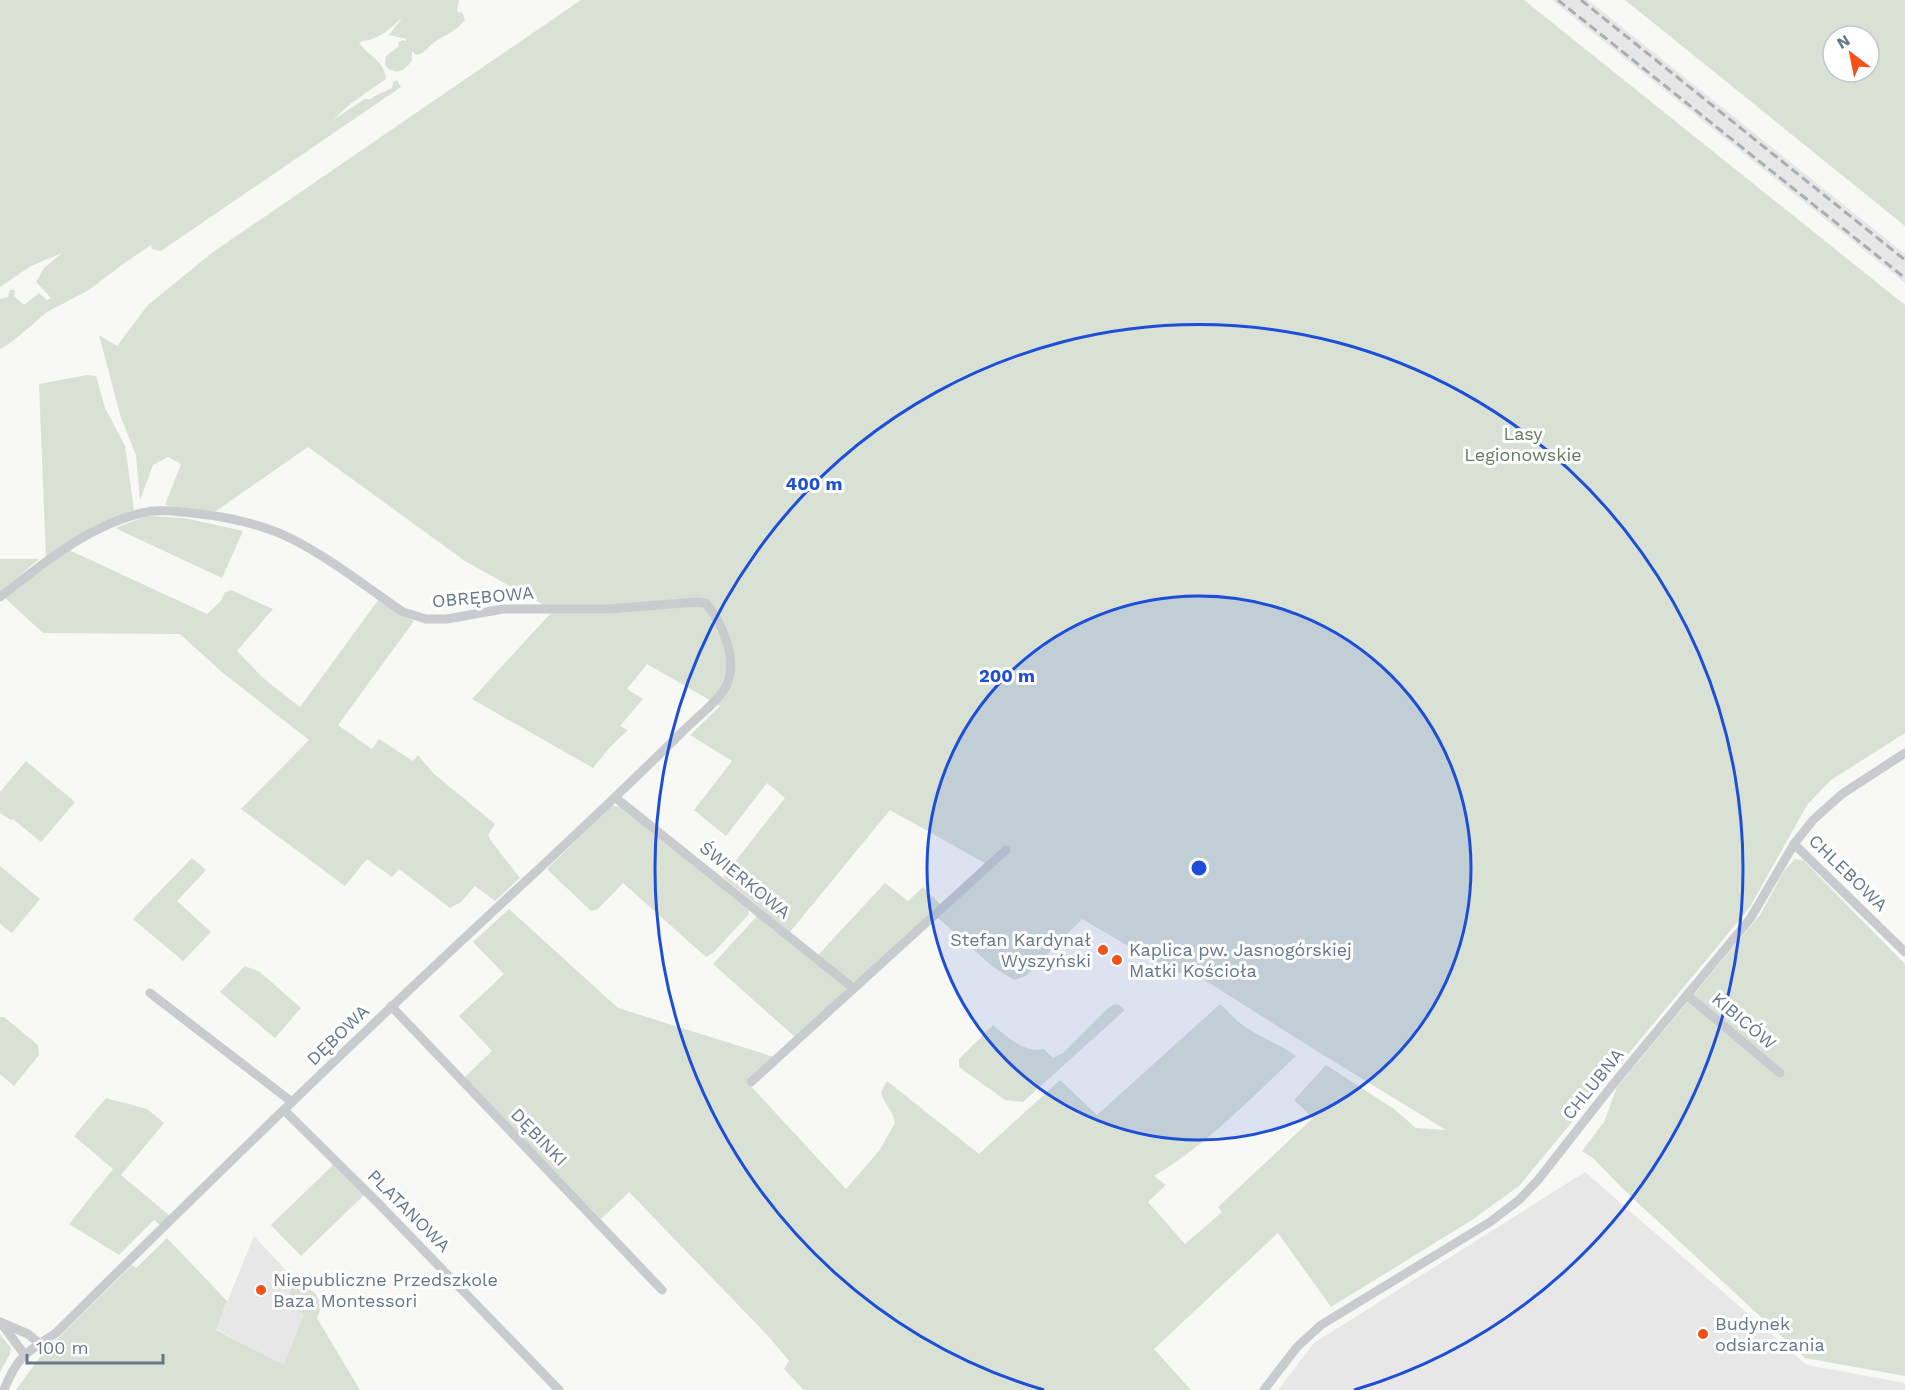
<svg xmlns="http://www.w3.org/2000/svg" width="1905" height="1390" font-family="'Work Sans',sans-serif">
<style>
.built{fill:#e6e7e6}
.green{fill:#d9e1d5;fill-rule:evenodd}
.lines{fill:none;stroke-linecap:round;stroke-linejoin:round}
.minor{stroke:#c8cccf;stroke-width:9}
.rail{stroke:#a7aeb4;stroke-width:3;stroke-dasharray:9 4.5;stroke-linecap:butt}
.ring{fill:none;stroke:#1d4ed8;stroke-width:3}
.poi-dot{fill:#f45119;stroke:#fff;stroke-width:2}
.labels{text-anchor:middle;stroke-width:6;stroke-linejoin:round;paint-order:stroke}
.park-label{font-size:18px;fill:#657a60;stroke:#fff}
.street-label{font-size:18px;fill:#647889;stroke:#fff}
.poi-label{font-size:18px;fill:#647889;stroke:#fff;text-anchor:start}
.centre{fill:#1d4ed8;stroke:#fff;stroke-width:3}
.ring-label{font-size:18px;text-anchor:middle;font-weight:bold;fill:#1d4ed8;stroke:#fff;stroke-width:6;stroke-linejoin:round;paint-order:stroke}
</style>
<rect width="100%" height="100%" fill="#f8f8f5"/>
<g class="built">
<polygon points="1552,0 1588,0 1905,254 1905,283"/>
<polygon points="1585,1172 1807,1365 1905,1383 1905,1390 1278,1390 1314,1343"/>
<polygon points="254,1236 295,1280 286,1306 304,1314 284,1366 216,1329"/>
</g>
<g class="green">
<path d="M0,0H459L457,11L459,13L462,12L465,20C456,31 447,34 436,41C428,46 426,53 416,55L412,51V60C405,72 394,76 385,65L386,56L398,47L399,42L403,40L406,41V39L389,35L402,18C389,29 381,39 362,41L359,43C369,56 385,62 386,79L350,104L333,120L365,99H371L373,97L392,88L393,82L397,80L401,87L161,251L152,249L151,245L123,264L89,290L47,312L13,341L0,349V299L8,297L10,290H15L14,296L24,305L39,293L47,300L51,298L36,282L44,268L62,253L31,266L0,287Z"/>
<path d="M581,0H1524L1905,305V733L1831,780L1807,805L1750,907L1519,1186L1472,1220L1331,1307L1278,1233L1154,1349L1191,1390H804L784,1369L789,1361L769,1337L629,1192L601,1219L464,1078L492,1051L459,1016L504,974L473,942L509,909L618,1008L774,1057L747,1082L846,1189L879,1151L895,1123C893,1111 884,1104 881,1092L887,1081L979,1154L1060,1080L1097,1115L1220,1004C1227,1010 1234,1018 1241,1024C1258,1037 1279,1043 1296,1056C1251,1098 1207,1145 1154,1176L1166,1185L1148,1202L1185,1244L1222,1212L1218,1207L1313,1118L1294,1100L1326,1065L1394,1109L1416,1128L1446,1130L1307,1045L1192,972L1175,973L1082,919L1026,976L1014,980L993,967L937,917L992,867L890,810L790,932L723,877L785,798L767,783L726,836L694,810L732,761L690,735L720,706L647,664L627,689L643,699L620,726L628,730L611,746L593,768L472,699L549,615L556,612L465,561L308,447L213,513L165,505L181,464L168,457L153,465L140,500L136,455L121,418L99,335L117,346L148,305L213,252Z"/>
<path d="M1625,0H1905V226ZM1833,36H1869V72H1833Z"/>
<polygon points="87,375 96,376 105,408 125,446 134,510 66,542 46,558 39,384"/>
<polygon points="147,516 184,518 243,531 222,578 115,528"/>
<polygon points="69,550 207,614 221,601 225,592 231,590 273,609 237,651 263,678 300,707 379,599 414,621 338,725 372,749 379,739 413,761 418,755 433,773 495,824 488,835 491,841 520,878 495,901 475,886 461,902 450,908 399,869 392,877 367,859 345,886 241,809 309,740 223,673 180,634 43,633 5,598"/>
<polygon points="0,559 39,559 0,592"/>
<polygon points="26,761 75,802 41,842 13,819 11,820 0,813 0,792"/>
<polygon points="612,806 620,806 748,910 749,914 713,953 706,957 623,883 598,909 591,911 548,870 548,868"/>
<polygon points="192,858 206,870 177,901 211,932 183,961 133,919"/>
<polygon points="1795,859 1804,861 1905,964 1905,1376 1805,1358 1623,1189 1593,1158 1582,1151 1604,1122 1617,1087 1760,915 1784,871"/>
<polygon points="0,866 40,899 12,933 0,924"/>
<polygon points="885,883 908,901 923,887 941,905 856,982 851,982 818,955"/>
<polygon points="757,916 845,986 847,991 795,1037 713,964"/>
<polygon points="245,966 260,972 301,1008 275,1038 220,992"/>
<path d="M1118,1004L1125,1010L1023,1102L1005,1100L959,1067V1059L993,1025C1009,1038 1023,1053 1044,1049L1053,1058L1063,1053L1107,1009L1113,1005Z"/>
<polygon points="0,1017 4,1017 38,1045 39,1055 14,1086 0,1074"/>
<polygon points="106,1098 147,1109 164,1123 121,1175 170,1216 160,1225 154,1220 119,1255 69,1224 113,1169 74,1136"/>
<polygon points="333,1165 364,1195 301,1256 271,1225"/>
<polygon points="167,1238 227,1301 216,1330 284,1365 304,1314 285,1306 295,1280 315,1293 322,1305 317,1318 360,1390 16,1390 43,1353 132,1265 136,1268"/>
<polygon points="0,1334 11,1348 10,1354 0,1372"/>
</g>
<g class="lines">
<g class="minor">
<path d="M0,597C43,564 87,526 141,513C157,509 174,511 191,513C223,516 258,523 288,537C329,557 366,587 403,612L426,619H447L503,609H609L696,602L706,603C722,623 738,659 727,684C720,700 695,719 682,732C636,778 588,823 541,867C376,1019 215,1175 56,1333C27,1352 17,1356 4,1390"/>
<polyline points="616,798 853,988"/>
<polyline points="1794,844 1905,952"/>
<polyline points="150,993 292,1102"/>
<polyline points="1687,995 1780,1073"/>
<polyline points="391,1006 662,1290"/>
<polyline points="751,1082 1006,850"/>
<polyline points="284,1110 378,1203 559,1390"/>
<polyline points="0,1322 28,1334 40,1344"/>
<polyline points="2,1324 24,1354"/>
<polyline points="1264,1390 1297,1347 1321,1325 1490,1222 1519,1200 1538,1180 1614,1083 1750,919 1794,844 1813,820 1842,794 1905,753"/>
</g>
<g class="rail">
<polyline points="1558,0 1905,278"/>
<polyline points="1581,0 1905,260"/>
</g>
</g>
<circle cx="1199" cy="868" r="272" fill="#1d4ed8" fill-opacity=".12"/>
<g class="ring">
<circle cx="1199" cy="868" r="272"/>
<path d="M1044 1390A544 544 0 1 1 1354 1390"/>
</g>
<g class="poi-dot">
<circle cx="1103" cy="950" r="6"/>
<circle cx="1117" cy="960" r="6"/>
<circle cx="261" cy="1290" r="6"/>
<circle cx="1703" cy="1334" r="6"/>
</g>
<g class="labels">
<g class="park-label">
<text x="1523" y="440">Lasy<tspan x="1523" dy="21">Legionowskie</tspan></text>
</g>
<g class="street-label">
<text transform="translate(483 597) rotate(-5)" y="6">OBRĘBOWA</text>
<text transform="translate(1848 873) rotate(44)" y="6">CHLEBOWA</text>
<text transform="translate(745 880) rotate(39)" y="6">ŚWIERKOWA</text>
<text transform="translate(1744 1021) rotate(40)" y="6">KIBICÓW</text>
<text transform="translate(338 1035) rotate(-44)" y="6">DĘBOWA</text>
<text transform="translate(1593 1084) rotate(-51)" y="6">CHLUBNA</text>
<text transform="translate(539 1137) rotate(46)" y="6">DĘBINKI</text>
<text transform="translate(409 1211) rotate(45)" y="6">PLATANOWA</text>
</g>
<g class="poi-label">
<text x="1091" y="946" text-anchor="end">Stefan Kardynał<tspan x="1091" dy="21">Wyszyński</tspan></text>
<text x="1129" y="956">Kaplica pw. Jasnogórskiej<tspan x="1129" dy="21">Matki Kościoła</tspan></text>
<text x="273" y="1286">Niepubliczne Przedszkole<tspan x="273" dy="21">Baza Montessori</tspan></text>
<text x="1715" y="1330">Budynek<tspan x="1715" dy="21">odsiarczania</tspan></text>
</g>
</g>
<circle cx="1199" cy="868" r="9" class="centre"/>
<g class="ring-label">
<text x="814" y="490">400 m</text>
<text x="1007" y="682">200 m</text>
</g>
<g transform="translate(1851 54) rotate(328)"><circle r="28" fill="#ffffff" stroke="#c1c9d0" stroke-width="1.5"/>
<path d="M0-4.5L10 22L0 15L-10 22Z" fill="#f45119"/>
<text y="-9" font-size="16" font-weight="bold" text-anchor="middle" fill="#647889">N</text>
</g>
<path d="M27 1354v9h136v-9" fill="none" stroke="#647889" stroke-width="3"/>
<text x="36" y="1354" font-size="18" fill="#647889" stroke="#ffffff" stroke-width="4.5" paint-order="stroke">100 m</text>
</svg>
